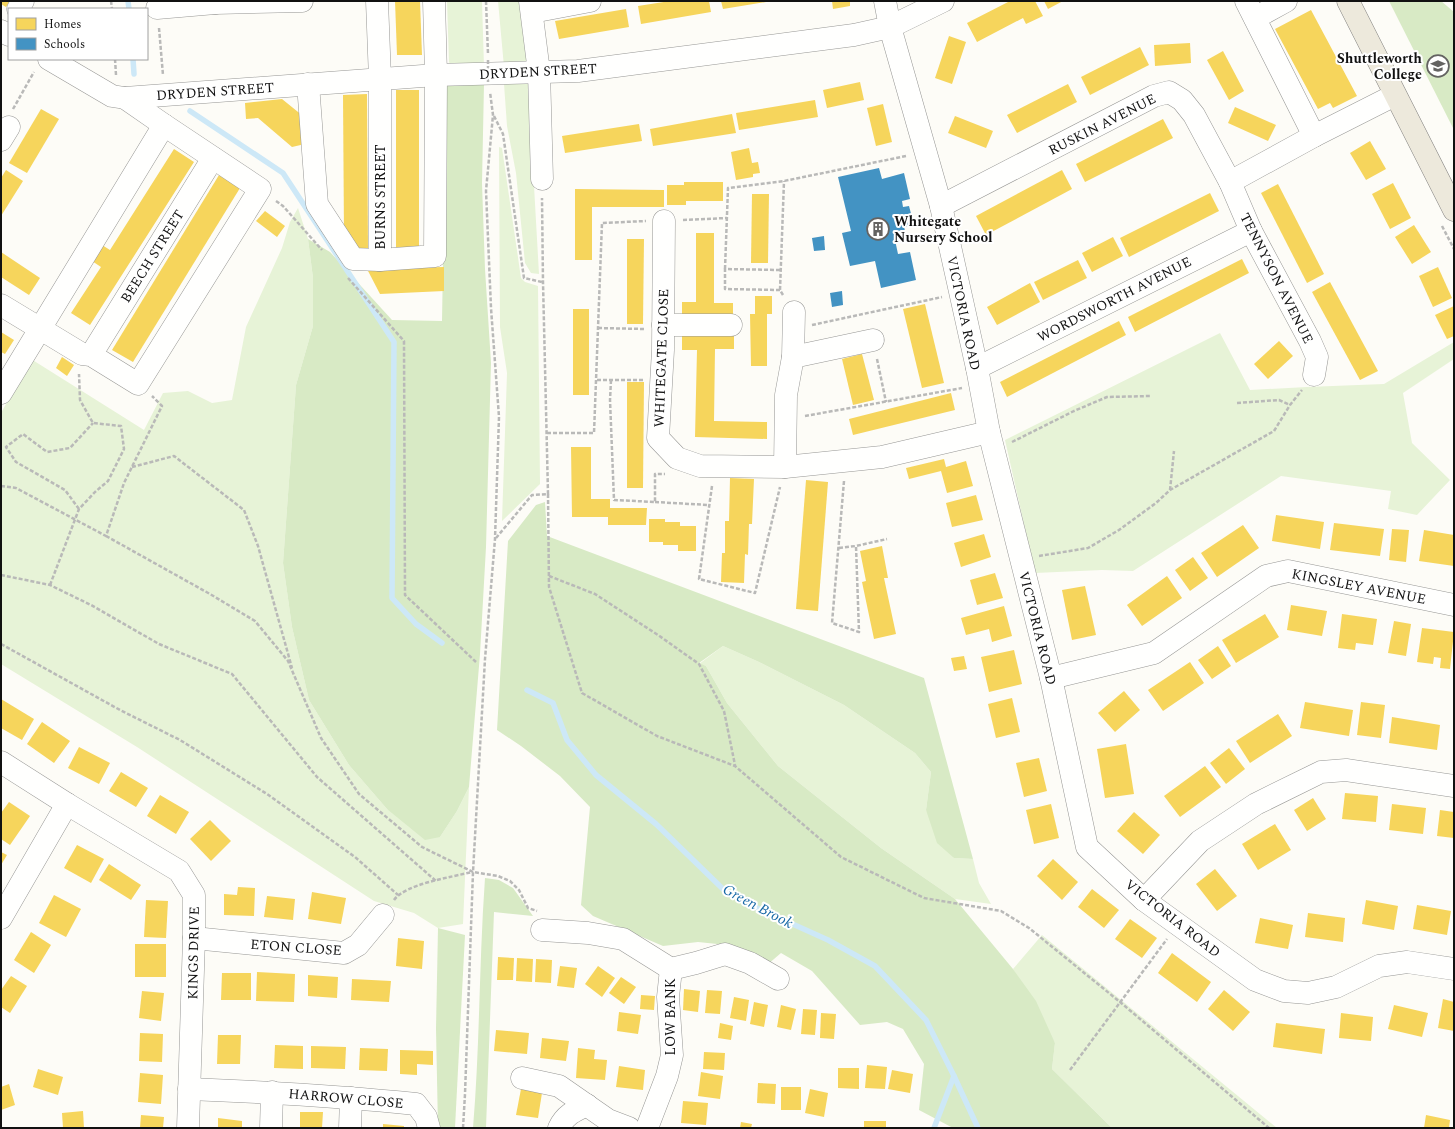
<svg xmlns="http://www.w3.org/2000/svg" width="1455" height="1129" font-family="Spectral,serif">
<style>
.green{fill:#e7f3d7}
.forest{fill:#d8eac5}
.homes{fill:#f6d55c}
.schools{fill:#4393c3}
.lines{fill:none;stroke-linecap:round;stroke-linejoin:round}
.stream{stroke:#cde8f7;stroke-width:5.5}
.minor-casing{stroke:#979795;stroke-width:23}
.major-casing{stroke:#858482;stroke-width:23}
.path{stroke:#b9b9b8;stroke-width:2.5;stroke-dasharray:4 2;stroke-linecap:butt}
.minor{stroke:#fffffe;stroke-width:22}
.major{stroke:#ede9dc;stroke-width:22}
.path-bridge{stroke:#b9b9b8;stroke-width:2.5;stroke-dasharray:4 2;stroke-linecap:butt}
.labels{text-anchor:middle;stroke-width:4;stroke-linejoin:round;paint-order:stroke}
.poi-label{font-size:14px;font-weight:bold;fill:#111;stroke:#fff;text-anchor:end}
.street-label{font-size:14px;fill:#111;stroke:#fff}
.water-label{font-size:15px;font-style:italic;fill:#1768a6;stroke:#fff}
</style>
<rect width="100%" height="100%" fill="#fdfcf7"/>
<g class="green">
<polygon points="447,1 482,1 484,67 451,66 449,62"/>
<polygon points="498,1 523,1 528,67 504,67"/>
<polygon points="528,80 539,274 531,273 525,263 516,173 507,126 504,84"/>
<polygon points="499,147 502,148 521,278 525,282 538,286 540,484 502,521 507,373 500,327"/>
<polygon points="298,208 308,239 313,278 313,326 296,385 283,563 292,627 309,700 349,765 387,809 440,837 457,811 469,787 463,924 438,928 414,913 374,901 137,747 1,664 1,413 31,359 144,430 163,393 188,391 212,403 232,400 246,327 282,248 290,222"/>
<polygon points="1220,333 1250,390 1307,387 1384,384 1454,342 1454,359 1403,393 1412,443 1450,480 1417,515 1388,509 1391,491 1281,476 1133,571 1102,570 1035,573 1005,440"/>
<polygon points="723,646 759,662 844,705 915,753 931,772 926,810 954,858 973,859 979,883 991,904 955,899 881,848 778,766 727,703 706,666 699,664"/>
<polygon points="1042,935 1277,1128 1112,1128 1052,1069 1055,1043 1013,969"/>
</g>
<g class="forest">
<polygon points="1389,1 1441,1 1454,12 1454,130"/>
<polygon points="451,82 484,84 482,183 485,269 491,363 486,547 480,654 469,787 457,811 440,837 425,840 387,809 349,765 309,700 292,627 283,563 296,385 313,326 313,278 308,239 330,252 392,320 442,321 446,88"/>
<polygon points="545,502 547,536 924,678 973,859 954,858 937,843 926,810 931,772 915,753 844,705 759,662 723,646 699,663 706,666 727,703 778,766 881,848 955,899 1013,969 1036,1001 1055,1043 1052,1069 1112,1128 953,1128 919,1110 924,1064 903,1029 887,1022 860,1025 812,971 781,953 767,965 727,945 698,942 663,946 593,916 581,905 590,807 560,776 521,746 497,730 508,541 536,505"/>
<path d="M485,878L499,880L513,888L533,916L494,912L486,1128H473C480,1045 479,961 485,878Z"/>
<polygon points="438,928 465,935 455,1128 438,1128 436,1029"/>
</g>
<g class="homes">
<polygon points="1,1 10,1 6,7 1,4"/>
<polygon points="395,1 420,1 422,55 397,55"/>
<polygon points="670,1 709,1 711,12 641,24 638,6"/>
<polygon points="721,1 766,1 766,2 723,9"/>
<polygon points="832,1 850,1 850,6 833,9"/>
<polygon points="1010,1 1035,1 1043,16 1026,24 1023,18 977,42 967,23"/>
<polygon points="1044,1 1063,1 1048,9"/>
<polygon points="626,9 629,27 559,39 555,21"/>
<polygon points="1311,10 1357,96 1333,108 1330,103 1318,109 1275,29"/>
<polygon points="949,36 966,42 952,84 935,78"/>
<polygon points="1190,43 1191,63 1155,66 1154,45"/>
<polygon points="1140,47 1149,65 1090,95 1081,77"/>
<polygon points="1223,51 1244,91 1229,100 1207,60"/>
<polygon points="860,82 864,100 827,108 823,90"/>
<polygon points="1068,84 1077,102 1017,133 1007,115"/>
<rect x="396" y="90" width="23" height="160"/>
<polygon points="367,94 368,250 352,249 344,236 343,95"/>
<polygon points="282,99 303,116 305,144 292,147 258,118 246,119 245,103"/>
<polygon points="815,100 818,117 739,130 736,113"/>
<polygon points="883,104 892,142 876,146 867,108"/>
<polygon points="1235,107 1276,125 1268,141 1228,123"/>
<polygon points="41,109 59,119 27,173 9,163"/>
<polygon points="732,114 736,133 653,146 650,129"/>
<polygon points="955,116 993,131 986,148 948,133"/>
<polygon points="1163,119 1173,138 1085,182 1076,164"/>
<polygon points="639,124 642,141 565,153 562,136"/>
<polygon points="1370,141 1386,169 1366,180 1350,153"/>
<polygon points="749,148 752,163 758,162 760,173 753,174 753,177 736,180 731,152"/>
<polygon points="174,149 194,162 90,325 71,313 101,267 92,261 102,245 110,250"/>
<polygon points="6,170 23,181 1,216 1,178"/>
<polygon points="1062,170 1072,189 986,235 976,216"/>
<polygon points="219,175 240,188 133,362 112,350"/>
<polygon points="684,182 723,182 723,201 686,201 686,205 667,205 667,185 684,185"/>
<polygon points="1393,183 1411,218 1390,229 1372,194"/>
<polygon points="1278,184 1324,274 1307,283 1261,193"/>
<polygon points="575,189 664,190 664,207 592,207 592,260 575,260"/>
<polygon points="1210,193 1219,211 1129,257 1120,238"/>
<polygon points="752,194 769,194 768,263 751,263"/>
<polygon points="265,211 285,226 277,237 256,221"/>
<polygon points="1414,225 1431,252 1412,264 1395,237"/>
<polygon points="696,233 714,233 714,303 733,303 733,317 682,317 682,302 696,302"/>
<polygon points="1113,237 1123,256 1092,272 1082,253"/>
<polygon points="627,239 644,239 643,324 627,324"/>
<polygon points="1,252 40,278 29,295 1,277"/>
<polygon points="1242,259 1249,273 1135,332 1128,317"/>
<polygon points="1078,260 1087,278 1043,300 1034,282"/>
<polygon points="444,267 444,291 380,294 367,269"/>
<polygon points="1438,267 1452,298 1433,307 1419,276"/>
<polygon points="1330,282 1378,371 1360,380 1312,292"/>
<polygon points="1030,283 1040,302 997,325 987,307"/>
<polygon points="755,296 772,296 772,314 767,314 767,366 751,366 750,314 755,314"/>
<polygon points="925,304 944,383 922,388 903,309"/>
<polygon points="1454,306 1454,336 1447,339 1435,315"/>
<rect x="573" y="309" width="16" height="86"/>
<polygon points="1119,321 1126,335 1007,397 1000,382"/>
<polygon points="1,332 14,340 5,354 1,352"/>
<polygon points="682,335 734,336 734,349 715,349 714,421 767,422 767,439 695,437 697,350 682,350"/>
<polygon points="1279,341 1293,356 1268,379 1254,364"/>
<polygon points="862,354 874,400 853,405 842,359"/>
<polygon points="62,357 74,365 67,376 56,368"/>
<polygon points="627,382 644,382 643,488 627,488"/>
<polygon points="951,393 955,410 853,435 849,419"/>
<polygon points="571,447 591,447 591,499 610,499 610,508 647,508 646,525 608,525 608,517 572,517"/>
<polygon points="944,459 946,467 966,461 973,486 947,493 941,471 909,479 906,468"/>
<polygon points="730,478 754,479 752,524 749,524 748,555 745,554 744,583 721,582 722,553 725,553 725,521 729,521"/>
<polygon points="806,480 828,482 818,611 796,609"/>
<polygon points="976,495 983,520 952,527 946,503"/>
<polygon points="1276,515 1324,522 1320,549 1272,541"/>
<polygon points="649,519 665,519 665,522 680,522 680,526 696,526 696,551 678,551 678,545 663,545 663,542 649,542"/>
<polygon points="1334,523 1384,529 1380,556 1330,550"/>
<polygon points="1243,525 1259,548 1217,577 1201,553"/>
<polygon points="1392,529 1409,530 1406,562 1389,560"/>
<polygon points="1424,530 1454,535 1454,566 1419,561"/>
<polygon points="984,534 991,557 961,567 954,543"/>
<polygon points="882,546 888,578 884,578 896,634 874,639 862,582 866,581 860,551"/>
<polygon points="1193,557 1208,578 1190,591 1175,570"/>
<polygon points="995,573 1003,598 977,605 970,580"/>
<polygon points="1167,576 1182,598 1142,626 1127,605"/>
<polygon points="1085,586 1096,635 1072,640 1062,590"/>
<polygon points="1291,605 1327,611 1322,636 1287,630"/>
<polygon points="1004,606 1012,636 992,642 989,629 966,635 961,618"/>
<polygon points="1265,614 1279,637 1236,663 1222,640"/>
<polygon points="1342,614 1377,619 1373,645 1356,643 1355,650 1338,648"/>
<polygon points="1394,621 1411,624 1406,656 1388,653"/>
<polygon points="1422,628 1454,632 1450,669 1440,668 1441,658 1434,657 1433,664 1417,662"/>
<polygon points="1218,646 1231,666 1212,679 1198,660"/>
<polygon points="1014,650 1022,684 989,692 981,657"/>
<polygon points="964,656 967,669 954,671 951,658"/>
<polygon points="1190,662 1204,683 1163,711 1148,690"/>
<polygon points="1124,691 1140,710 1115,732 1098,713"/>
<polygon points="1012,698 1020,732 996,738 988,704"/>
<polygon points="1,699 34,719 22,740 1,728"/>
<polygon points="1305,702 1353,710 1349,736 1300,728"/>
<polygon points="1361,702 1385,705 1381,738 1357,735"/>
<polygon points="1278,714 1292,736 1250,763 1236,741"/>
<polygon points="1392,717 1440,725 1437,750 1389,743"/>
<polygon points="42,722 70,741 54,763 27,744"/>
<polygon points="1126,744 1134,794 1105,798 1097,749"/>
<polygon points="79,747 110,763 99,784 68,768"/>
<polygon points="1229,748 1245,769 1226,784 1210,763"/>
<polygon points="1039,758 1047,791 1024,797 1016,763"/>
<polygon points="1205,766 1221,787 1180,817 1164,796"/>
<polygon points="121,772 148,788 136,807 109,791"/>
<polygon points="1345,793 1378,796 1376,822 1342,819"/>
<polygon points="160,795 189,812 176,834 147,816"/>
<polygon points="1313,798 1326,819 1307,831 1294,810"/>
<polygon points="9,802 30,816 10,845 1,839 1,813"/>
<polygon points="1051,804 1059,838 1034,844 1026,810"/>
<polygon points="1392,804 1426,808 1423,834 1389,830"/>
<polygon points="1440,810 1454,812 1454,838 1437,836"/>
<polygon points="1134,812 1160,835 1143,854 1117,831"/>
<polygon points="210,820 231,841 211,861 190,839"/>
<polygon points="1275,824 1291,850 1258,870 1242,844"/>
<polygon points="77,845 104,859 91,883 64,868"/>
<polygon points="1,852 7,855 1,865"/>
<polygon points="1053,859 1078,882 1062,900 1037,876"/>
<polygon points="109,864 141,885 131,900 99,880"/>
<polygon points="1215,869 1237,896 1217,911 1196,884"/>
<polygon points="238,887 255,888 254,916 224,915 224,894 237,895"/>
<polygon points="1092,889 1119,910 1104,928 1078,907"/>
<polygon points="312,892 346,898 341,924 308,919"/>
<polygon points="54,895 81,909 66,937 39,923"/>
<polygon points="267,896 295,899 293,920 264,917"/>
<polygon points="146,900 168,901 166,938 144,937"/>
<polygon points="1366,900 1398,906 1394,930 1362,924"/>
<polygon points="1417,905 1451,911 1447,935 1413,929"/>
<polygon points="1308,913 1345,918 1343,942 1305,937"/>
<polygon points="1260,918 1293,925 1288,949 1255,943"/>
<polygon points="1130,919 1157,938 1142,958 1115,939"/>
<polygon points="31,932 51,945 34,973 14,960"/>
<polygon points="398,938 424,941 422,969 396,966"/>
<rect x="135" y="944" width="31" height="33"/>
<polygon points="1172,953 1211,982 1197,1002 1158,973"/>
<polygon points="498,957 514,958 513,980 497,980"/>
<polygon points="517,958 533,959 532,982 516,981"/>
<polygon points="536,959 552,960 551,983 535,982"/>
<polygon points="560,966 577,968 574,988 557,986"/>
<polygon points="598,966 615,978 602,997 585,984"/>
<polygon points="257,972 295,974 294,1002 256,1001"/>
<polygon points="222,973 251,973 251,1000 221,1000"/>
<polygon points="308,975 338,977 337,998 308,996"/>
<polygon points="11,976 27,986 10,1013 1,1007 1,990"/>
<polygon points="621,977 636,987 624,1004 609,993"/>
<polygon points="352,979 391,981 389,1002 351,1000"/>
<polygon points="684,989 700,991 698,1012 683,1010"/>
<polygon points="707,990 722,991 720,1014 705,1013"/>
<polygon points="1224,990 1250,1012 1233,1031 1208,1009"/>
<polygon points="142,991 164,993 161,1021 139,1018"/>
<polygon points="641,995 655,996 654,1010 640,1009"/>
<polygon points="734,997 749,1000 746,1021 730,1018"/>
<polygon points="1443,999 1454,1002 1454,1031 1438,1028"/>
<polygon points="754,1002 768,1005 764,1027 750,1024"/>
<polygon points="781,1005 796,1009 791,1030 777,1027"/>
<polygon points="1394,1005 1428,1013 1422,1037 1388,1029"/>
<polygon points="803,1009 817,1010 815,1035 801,1034"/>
<polygon points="619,1012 641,1015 638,1034 617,1031"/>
<polygon points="821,1013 836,1014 834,1039 820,1038"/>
<polygon points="1341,1013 1373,1017 1371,1041 1339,1038"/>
<polygon points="720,1023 733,1026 731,1040 718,1038"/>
<polygon points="1276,1023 1325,1029 1322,1054 1273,1047"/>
<polygon points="496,1030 529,1033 527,1054 494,1051"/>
<polygon points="140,1033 163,1034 162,1062 139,1061"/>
<polygon points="218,1035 241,1035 240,1064 217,1064"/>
<polygon points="542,1038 569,1041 566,1061 540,1058"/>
<polygon points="275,1045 303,1046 303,1069 274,1068"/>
<polygon points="311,1046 346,1047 345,1069 311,1068"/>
<polygon points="360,1048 388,1049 387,1071 359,1070"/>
<polygon points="578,1048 595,1050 594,1059 607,1060 605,1080 576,1078"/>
<polygon points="400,1050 433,1051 433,1065 417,1064 417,1075 400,1074"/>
<polygon points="704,1052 725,1053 724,1070 703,1069"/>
<polygon points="867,1065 887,1067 885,1089 865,1088"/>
<polygon points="619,1066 645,1070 643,1090 616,1087"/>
<polygon points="838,1068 859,1068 859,1089 838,1088"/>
<polygon points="38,1069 63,1077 58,1095 33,1087"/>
<polygon points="892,1070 913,1074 910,1093 888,1089"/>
<polygon points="701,1072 723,1076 720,1099 698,1096"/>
<polygon points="140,1073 163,1075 161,1104 138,1102"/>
<polygon points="758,1083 776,1084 775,1104 757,1103"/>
<polygon points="9,1084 15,1105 1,1110 1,1087"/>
<rect x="781" y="1087" width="20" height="23"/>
<polygon points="521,1089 542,1093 538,1118 516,1115"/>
<polygon points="810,1089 828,1093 824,1117 805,1113"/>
<polygon points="683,1101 708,1103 706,1125 681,1123"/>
<polygon points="83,1111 84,1128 63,1128 62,1113"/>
<polygon points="300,1112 323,1112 322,1128 300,1128"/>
<polygon points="141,1115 164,1117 163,1128 140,1128"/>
<polygon points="1426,1115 1450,1120 1449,1128 1424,1128"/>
<polygon points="218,1118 242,1121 242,1128 218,1128"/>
<rect x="864" y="1121" width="22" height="7"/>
<polygon points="741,1122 752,1124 751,1128 740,1128"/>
<polygon points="383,1124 404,1126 404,1128 383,1128"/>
</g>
<g class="schools">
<polygon points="879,168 882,179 904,173 910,199 902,201 903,207 909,206 914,225 904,227 907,238 895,240 898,254 910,252 916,280 881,288 875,261 850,266 842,233 851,231 838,177"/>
<polygon points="824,236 825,250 814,251 812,238"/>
<polygon points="842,291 843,305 832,307 830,293"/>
</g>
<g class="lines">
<g class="stream">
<polyline points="128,1 129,9"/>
<polyline points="133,59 134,74"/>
<polyline points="190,111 283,173 394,342 392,598 416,624 442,643"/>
<polyline points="527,690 553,703 567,740 596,775 656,824 724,890 757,908 828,940 875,966 926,1020 954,1076 934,1128"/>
<polyline points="954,1076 978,1128"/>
</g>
<g class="minor-casing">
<g id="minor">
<polyline points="215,1 215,3 302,1"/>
<polyline points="377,1 380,79 380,260 435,256 436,75 434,1"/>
<polyline points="530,1 539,72 542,179"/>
<polyline points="885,1 890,27 941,206 977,368 989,432 1051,678 1087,847 1144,900 1255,980 1284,991 1308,993 1336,987 1379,966 1407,962 1454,969"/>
<polyline points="1246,1 1314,136"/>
<polyline points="157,8 215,3"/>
<polyline points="18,9 23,1"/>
<polyline points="532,12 590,1"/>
<polyline points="1255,18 1286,1"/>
<polyline points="1,31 9,35"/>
<polyline points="49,59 112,96 125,98 436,75 578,71 854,35 890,27 943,1"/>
<polyline points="308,84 317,204 353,259 380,260"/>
<polyline points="1,140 9,127"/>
<polyline points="1230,182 1314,136 1395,95"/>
<polyline points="941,206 1154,96 1169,92 1182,100 1194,115 1230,182 1251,231 1310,341 1317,357 1314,375"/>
<polyline points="664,221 663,350 658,438 677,458 700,466 785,467 882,457 989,432"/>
<polyline points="1,305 82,354 91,355 138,384 260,189 164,125 125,98"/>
<polyline points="663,325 731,325"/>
<polyline points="91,355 213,158"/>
<polyline points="793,357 794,312"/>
<polyline points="977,368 1251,231"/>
<polyline points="1,393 164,125"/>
<polyline points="785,467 786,395 793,357 873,340"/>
<polyline points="1051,678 1154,653 1266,576 1288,571 1454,605"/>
<polyline points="1,762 67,804 179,871 194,895 194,938 188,1128"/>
<polyline points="1144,900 1200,841 1256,804 1321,772 1346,770 1454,786"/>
<polyline points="1,918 67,804"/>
<polyline points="542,930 588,933 623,939 671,969"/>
<polyline points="194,938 344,953 358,945 383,915"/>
<polyline points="522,1078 559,1086 608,1120 629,1128"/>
<path d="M189,1089C265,1092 341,1096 416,1104L426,1117L429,1128"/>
<polyline points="271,1128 272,1092"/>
<polyline points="350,1128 351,1098"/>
<path d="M559,1128C565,1115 574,1111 587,1105"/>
<polyline points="647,1128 667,1076 672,1055 668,997 671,969 696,963 725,954 750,963 778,979"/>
</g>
</g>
<g class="major-casing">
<polyline id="major" points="1348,1 1454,210"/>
</g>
<g class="path">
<polyline points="111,1 112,9"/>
<polyline points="486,1 488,54"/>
<polyline points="159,28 163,75"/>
<polyline points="115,59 116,75"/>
<polyline points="13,109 34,72"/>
<polyline points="494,116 503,134 524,278 542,282"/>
<polyline points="276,201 283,206 322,250"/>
<polyline points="683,220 727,218"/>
<polyline points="1442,226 1454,249"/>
<polyline points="725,269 728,188 784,181 906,156"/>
<polyline points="348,278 404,341 405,595 476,662"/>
<polyline points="780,290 725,289 725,269 780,270"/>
<polyline points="783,295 780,290 784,181"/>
<polyline points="812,325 942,297"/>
<polyline points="598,328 645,329"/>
<polyline points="877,359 886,402"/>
<polyline points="597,380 643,380"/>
<polyline points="611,380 610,400 614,500 655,502 655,474 665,474"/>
<polyline points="1237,403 1279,400 1290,405"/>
<polyline points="805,416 962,388"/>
<polyline points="547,433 594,433 602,223 646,221"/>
<polyline points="1012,442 1074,411 1107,397 1150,396"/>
<polyline points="132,467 174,456 244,510 258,546 292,668"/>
<polyline points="844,481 832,623 859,632 856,546 887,539"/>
<polyline points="1,486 16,488 106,536 124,483 162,406 152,396"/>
<polyline points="712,486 699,579 755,593 780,487"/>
<polyline points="1170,490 1174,451"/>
<polyline points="548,494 549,587 582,693 657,736 735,766 841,857 924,898 1001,911 1029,928 1120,1002 1269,1128"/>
<polyline points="655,502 709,505"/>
<polyline points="79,509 65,490 16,462 6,447 23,434 47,452 70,448 93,423"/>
<polyline points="106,536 210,594 255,621 288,661 321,738 359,794 422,847 473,872 498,876 510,881 519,890 528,908 537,911"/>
<polyline points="496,538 532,495 548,494 543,282 542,198"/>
<polyline points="839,548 856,546"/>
<polyline points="1039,556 1088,548 1119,530 1156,503 1170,490 1274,431 1290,405 1302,390"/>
<polyline points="1,575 50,585 91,605 159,644 232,674 317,777 436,881"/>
<polyline points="549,576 595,594 658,635 699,664 724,711 735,765"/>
<polyline points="50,585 79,509 95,492 108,481 124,449 121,426 93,423 80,400 79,374"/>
<polyline points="1,644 120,710 180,740 267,794 355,857 398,895"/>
<path d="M394,900C405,884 452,877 472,872"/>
<polyline points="1070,1070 1167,939"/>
<polyline points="463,1128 465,1094 473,872 485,659 495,539 499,417 491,308 486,191 493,115 490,92"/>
</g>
<use href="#minor" class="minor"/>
<use href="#major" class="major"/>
<polyline class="path-bridge" points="488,60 488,84"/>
</g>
<defs>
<g id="school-ring" transform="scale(1.15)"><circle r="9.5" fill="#fff" stroke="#646362" stroke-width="1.5"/><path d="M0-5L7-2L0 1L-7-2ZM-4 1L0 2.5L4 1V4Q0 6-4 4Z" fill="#646362"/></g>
<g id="building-ring" transform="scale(1.15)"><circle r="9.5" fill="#fff" stroke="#646362" stroke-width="1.5"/><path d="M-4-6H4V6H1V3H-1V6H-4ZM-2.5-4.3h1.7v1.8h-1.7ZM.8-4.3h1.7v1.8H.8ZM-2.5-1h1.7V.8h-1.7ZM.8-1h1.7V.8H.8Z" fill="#646362"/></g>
</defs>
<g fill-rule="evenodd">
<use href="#school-ring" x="1438" y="66"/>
<use href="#building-ring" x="878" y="229"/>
</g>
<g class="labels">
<g class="poi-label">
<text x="1422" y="63">Shuttleworth<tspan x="1422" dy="16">College</tspan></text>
<text x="894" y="226" text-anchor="start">Whitegate<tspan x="894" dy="16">Nursery School</tspan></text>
</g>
<g class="street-label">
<text transform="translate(538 71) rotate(-3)" y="5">DRYDEN STREET</text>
<text transform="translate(215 91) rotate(-4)" y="5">DRYDEN STREET</text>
<text transform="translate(1102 124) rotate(-27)" y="5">RUSKIN AVENUE</text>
<text transform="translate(380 197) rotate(-90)" y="5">BURNS STREET</text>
<text transform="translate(152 256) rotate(-58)" y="5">BEECH STREET</text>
<text transform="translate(1277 278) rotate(63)" y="5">TENNYSON AVENUE</text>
<text transform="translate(1114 299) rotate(-27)" y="5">WORDSWORTH AVENUE</text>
<text transform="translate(964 313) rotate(78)" y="5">VICTORIA ROAD</text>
<text transform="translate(661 358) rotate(-88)" y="5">WHITEGATE CLOSE</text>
<text transform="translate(1359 586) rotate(11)" y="5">KINGSLEY AVENUE</text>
<text transform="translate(1038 628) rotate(76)" y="5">VICTORIA ROAD</text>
<text transform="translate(1173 918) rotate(38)" y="5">VICTORIA ROAD</text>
<text transform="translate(296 947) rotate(4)" y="5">ETON CLOSE</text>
<text transform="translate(193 953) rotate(-89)" y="5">KINGS DRIVE</text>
<text transform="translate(670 1017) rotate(-90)" y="5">LOW BANK</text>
<text transform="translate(346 1098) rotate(5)" y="5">HARROW CLOSE</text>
</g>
<g class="water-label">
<text transform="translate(758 906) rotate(28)" y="5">Green Brook</text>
</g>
</g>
<rect width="1455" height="1129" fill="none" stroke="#111111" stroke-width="4"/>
<rect x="8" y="8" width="140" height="52" fill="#ffffff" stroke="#a0a0a0"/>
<rect x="16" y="18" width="20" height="12" fill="#f6d55c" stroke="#a0a0a0"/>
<text x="44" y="28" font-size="12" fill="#111111">Homes</text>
<rect x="16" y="38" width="20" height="12" fill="#4393c3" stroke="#a0a0a0"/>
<text x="44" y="48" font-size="12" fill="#111111">Schools</text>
</svg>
